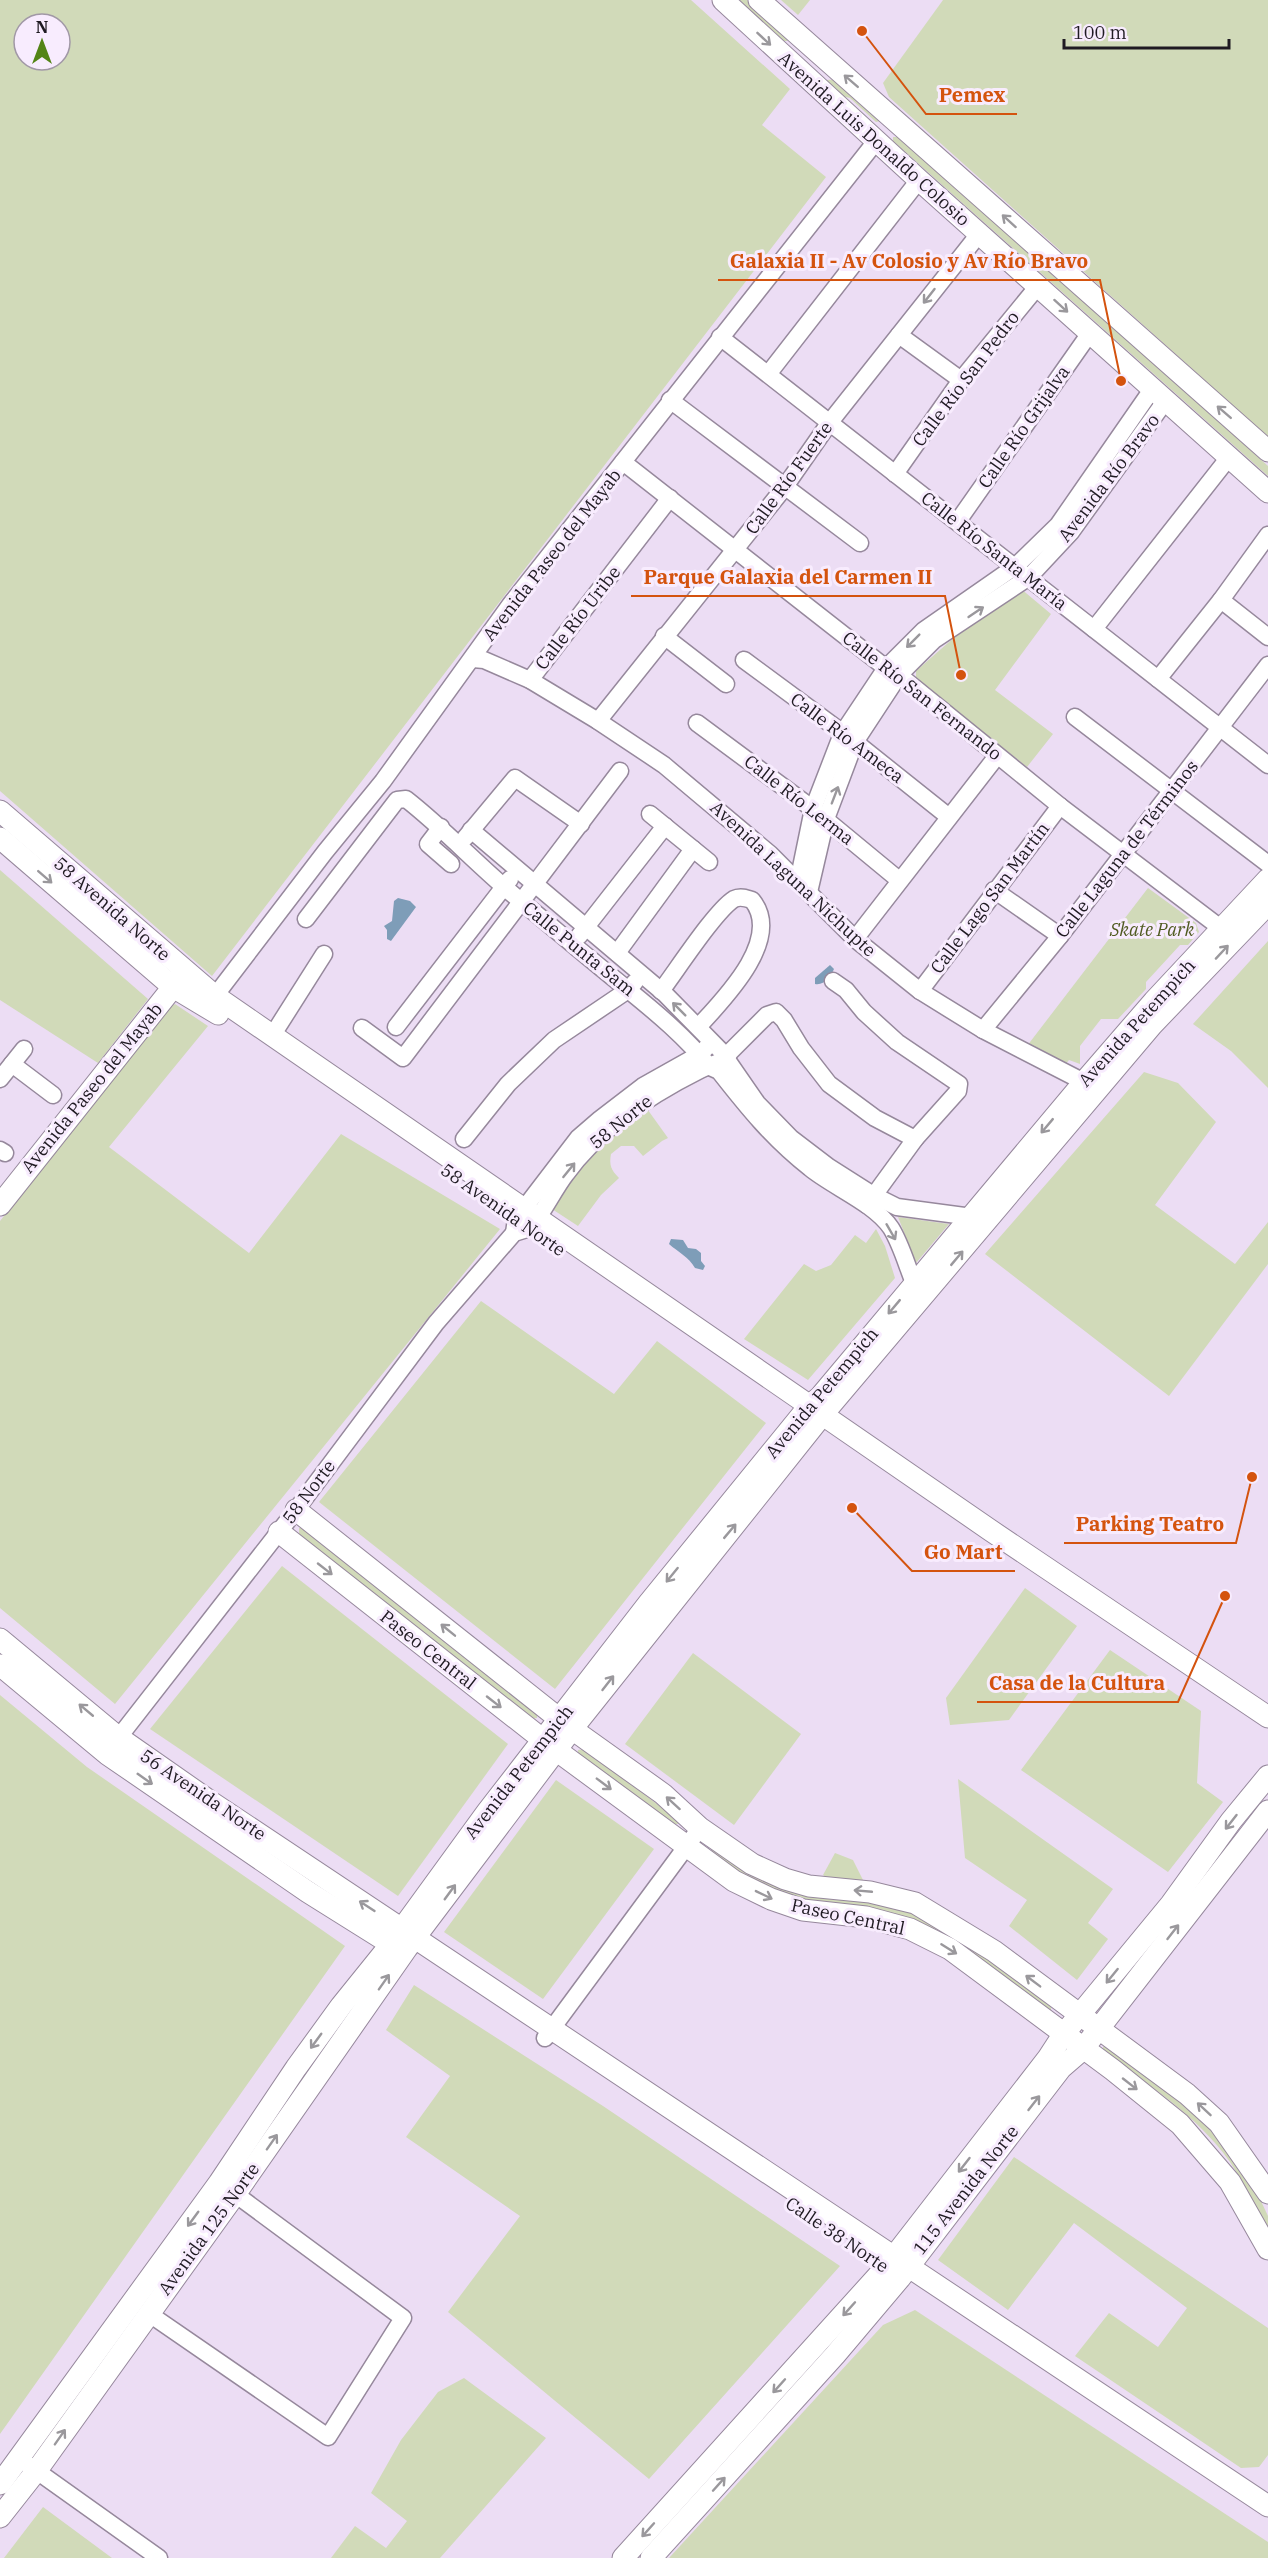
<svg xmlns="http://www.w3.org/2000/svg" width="1268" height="2558" font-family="'IBM Plex Serif',serif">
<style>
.green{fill:#d1dab9;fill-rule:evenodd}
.water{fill:#7e9db8}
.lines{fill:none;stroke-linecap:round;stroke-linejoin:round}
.minor-casing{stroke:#96889c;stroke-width:19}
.major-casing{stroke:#96889c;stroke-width:23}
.minor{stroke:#fff;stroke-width:16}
.major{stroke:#fff;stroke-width:21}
.oneway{stroke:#9a989c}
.labels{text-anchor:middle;stroke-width:6;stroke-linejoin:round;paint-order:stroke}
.street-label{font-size:18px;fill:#1f1a22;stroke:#f8ecfe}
.park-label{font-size:18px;font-style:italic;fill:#505b21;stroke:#f8ecfe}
.leader{fill:none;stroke:#d4530e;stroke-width:2}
.callout-dot{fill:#d4530e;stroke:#f8ecfe;stroke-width:2}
.callout-label{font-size:20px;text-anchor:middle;font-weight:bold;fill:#d4530e;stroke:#f8ecfe;stroke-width:6;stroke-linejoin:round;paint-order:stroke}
</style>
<rect width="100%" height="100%" fill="#ecddf4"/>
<g class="green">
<path d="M0,0H691L790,89L762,125L826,177L212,976L0,791ZM24,24H60V60H24Z"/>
<polygon points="734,0 747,0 789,37 787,41 779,41"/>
<polygon points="781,0 810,0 798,15"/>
<polygon points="943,0 1268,0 1268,437 889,97 883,83"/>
<polygon points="839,79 880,121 876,122 850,98 837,95 826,85 827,80"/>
<polygon points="893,137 897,137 926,162 934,163 1268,466 1268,476 893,141"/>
<polygon points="1020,588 1051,614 995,690 1053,734 1027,767 916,679 916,671 949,642"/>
<polygon points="0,870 148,999 98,1063 0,1000"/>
<polygon points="1148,888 1196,923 1199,932 1188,945 1180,945 1146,982 1146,989 1118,1019 1101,1019 1080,1046 1080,1064 1069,1060 1065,1065 1027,1046"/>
<polygon points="1268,941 1268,1088 1231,1051 1193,1024"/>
<polygon points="175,1004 208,1026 109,1147 249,1253 341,1134 500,1229 115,1704 0,1608 0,1221 165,1010"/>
<polygon points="1144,1072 1178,1083 1216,1122 1155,1205 1235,1264 1268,1222 1268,1264 1169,1396 985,1254"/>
<path d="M645,1106L668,1138L662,1141L643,1156L634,1146H621L611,1154C609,1165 611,1170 619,1178L601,1195L578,1226L552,1209L580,1165L609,1136Z"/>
<polygon points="898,1217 949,1224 916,1263"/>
<polygon points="876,1229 885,1246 895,1278 808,1380 744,1339 804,1264 816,1271 831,1265 855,1235 866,1243"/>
<polygon points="481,1301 614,1394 657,1341 766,1423 555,1689 319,1502"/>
<polygon points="299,1528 304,1528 537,1714 537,1718 530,1719 299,1535"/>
<polygon points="282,1566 508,1744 398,1896 150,1729"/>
<polygon points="1025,1588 1077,1626 1009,1720 950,1725 946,1698"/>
<polygon points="1110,1650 1201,1711 1197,1783 1223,1802 1168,1872 1021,1770"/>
<polygon points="693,1653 801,1734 734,1825 625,1744"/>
<polygon points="0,1695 87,1767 345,1946 0,2434"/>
<polygon points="584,1749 677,1819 678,1824 672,1824 578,1756 578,1750"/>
<polygon points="958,1779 1113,1889 1088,1923 1108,1939 1077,1980 1009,1926 1027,1900 965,1858"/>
<polygon points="556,1780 654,1849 543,1999 444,1932"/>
<polygon points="712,1848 803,1894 828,1899 870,1902 905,1910 931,1920 987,1957 1051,2007 1051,2011 1049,2013 982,1962 754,1882 711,1854"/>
<polygon points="835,1853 853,1860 863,1880 827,1878 823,1875"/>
<polygon points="414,1985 603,2106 840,2266 649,2479 448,2312 520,2216 406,2137 450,2076 386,2030"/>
<path d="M1104,2045L1176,2096L1212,2131L1260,2199L1268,2216V2229C1256,2206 1244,2183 1230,2162C1197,2115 1147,2084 1102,2051Z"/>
<polygon points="1014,2157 1268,2328 1268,2455 1259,2467 1241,2468 1075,2356 1109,2313 1158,2347 1187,2308 1074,2223 1008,2310 938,2260"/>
<polygon points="915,2310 1268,2542 1268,2558 669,2558 883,2325"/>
<polygon points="464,2378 546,2438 440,2558 331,2558 355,2526 386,2548 407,2521 371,2493 401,2440 438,2392"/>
<polygon points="43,2507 112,2558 113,2558 4,2558"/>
</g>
<g class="water">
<polygon points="398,898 410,901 416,907 391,941 387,939 387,930 384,926 392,921 394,901"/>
<path d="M830,965L834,969C831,976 824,986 815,984V978Z"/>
<path d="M671,1239L683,1240L688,1248L696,1249L701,1253V1261L705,1266L703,1270L695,1268C689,1257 678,1252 669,1244Z"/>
</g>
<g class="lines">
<g class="minor-casing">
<g id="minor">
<polyline points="899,335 961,380"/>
<polyline points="720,337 1268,765"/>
<polyline points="769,373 919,180"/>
<polyline points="670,400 860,543"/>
<polyline points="623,462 886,668 899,675 1060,806 1222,929"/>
<polyline points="895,474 961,380 1038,286"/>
<polyline points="958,521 1090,333"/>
<polyline points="1221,600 1268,637"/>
<polyline points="1094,629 1230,456"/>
<polyline points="664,636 726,684"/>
<polyline points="473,659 484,660 530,680 598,721 664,765 770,854 855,939 920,991 983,1030 1084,1082"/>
<polyline points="744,660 855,742 949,817"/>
<polyline points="1158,679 1221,600 1268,535"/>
<polyline points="530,680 670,498"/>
<polyline points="1075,717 1268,864"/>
<polyline points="598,721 784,488 830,422 979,234"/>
<polyline points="697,723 813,809 899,880"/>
<polyline points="650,814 709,862"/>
<polyline points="441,827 428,844 451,864"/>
<polyline points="471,830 665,994 721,1051 757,1103 791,1138 829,1167 873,1195 897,1207 972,1217"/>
<polyline points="465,838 515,778 581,824"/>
<polyline points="798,882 813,809 842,734 886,668 924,630 1016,566 1058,525 1153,388"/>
<polyline points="994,890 1060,936"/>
<polyline points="809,892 826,819 855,742 899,675 934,640 1029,577 1071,532 1166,400"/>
<path d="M306,919L397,800L406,799C447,831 481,869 522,902C557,931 592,961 627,989C658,1014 685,1037 710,1067L719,1071C748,1108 773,1139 810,1168C833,1187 874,1203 891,1228C901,1244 907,1266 914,1283"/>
<polyline points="579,936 665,826"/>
<polyline points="855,939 997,756"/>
<polyline points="617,953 693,849"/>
<polyline points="833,981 846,990 864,1012 897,1042 959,1084 958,1091 915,1139 867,1205"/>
<path d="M661,991C677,970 715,911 734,899C740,896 746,898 752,900C784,939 723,1000 698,1027"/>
<polyline points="920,991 1060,806"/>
<polyline points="215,996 325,852 383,781 510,605 877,140"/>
<polyline points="396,1027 510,879"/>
<polyline points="362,1028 403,1058 620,771"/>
<polyline points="983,1030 1060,936 1268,665"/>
<polyline points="272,1036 324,954"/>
<polyline points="12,1064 53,1095"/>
<polyline points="0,1079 24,1049"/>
<polyline points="464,1139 508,1084 554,1040 628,990 635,982"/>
<polyline points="0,1150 5,1153"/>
<polyline points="514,1233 516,1219 578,1138 600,1119 643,1086 700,1054 707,1047"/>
<path d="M112,1746L296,1510L436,1323L514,1233L530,1228C544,1212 553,1191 566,1174C599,1128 650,1095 700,1070C708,1066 718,1063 726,1059L730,1052L767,1015L776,1012L784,1020L801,1048L829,1084L875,1118L915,1139"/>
<polyline points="545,2038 700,1828"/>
<polyline points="148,2313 328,2437 403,2318 227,2188"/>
<polyline points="20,2459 159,2558"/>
</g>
</g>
<g class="major-casing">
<g id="major">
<polyline points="723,0 919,180 1268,492"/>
<polyline points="759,0 1268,451"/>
<polyline points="0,811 215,996 990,1530 1268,1717"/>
<polyline points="0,838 173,987 218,1014"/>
<polyline points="0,1205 181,977"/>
<polyline points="296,1510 572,1729 663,1794 700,1828 752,1864 785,1879 809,1886 870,1892 915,1903 994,1951 1187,2094 1219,2123 1268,2193"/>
<polyline points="279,1532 556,1750 734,1881 771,1899 803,1910 866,1917 910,1929 950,1949 1113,2070 1180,2124 1230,2182 1268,2249"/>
<polyline points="0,1639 118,1737 211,1802 1268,2506"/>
<polyline points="0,1665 107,1754 308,1892 391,1944 402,1947"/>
<polyline points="0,2484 219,2183 296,2068 341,2006 391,1944 487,1812 648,1604 810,1405 820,1397 1084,1082 1154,1001 1268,879"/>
<polyline points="0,2517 37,2470 236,2193 407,1948 572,1729 823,1414 1152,1025 1268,904"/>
<polyline points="623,2558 886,2267 1048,2058 1063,2035 1171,1904 1231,1821 1268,1776"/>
<polyline points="651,2558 835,2355 900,2278 1061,2068 1083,2049 1268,1811"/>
</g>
</g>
<use href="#minor" class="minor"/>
<use href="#major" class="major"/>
</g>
<defs><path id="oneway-shaft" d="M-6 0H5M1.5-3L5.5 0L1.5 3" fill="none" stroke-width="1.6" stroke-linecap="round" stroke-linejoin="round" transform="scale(1.5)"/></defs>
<g class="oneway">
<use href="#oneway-shaft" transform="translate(764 39) rotate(43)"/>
<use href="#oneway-shaft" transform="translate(851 81) rotate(-139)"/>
<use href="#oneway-shaft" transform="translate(1009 221) rotate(-138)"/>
<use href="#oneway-shaft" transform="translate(929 296) rotate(128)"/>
<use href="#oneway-shaft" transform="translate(1061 306) rotate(42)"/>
<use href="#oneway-shaft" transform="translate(1224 412) rotate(-139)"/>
<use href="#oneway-shaft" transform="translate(976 612) rotate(-34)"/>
<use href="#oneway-shaft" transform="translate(913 641) rotate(135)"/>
<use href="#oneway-shaft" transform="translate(835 795) rotate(-69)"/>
<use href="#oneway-shaft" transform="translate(45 877) rotate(41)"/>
<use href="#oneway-shaft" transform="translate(1222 952) rotate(-47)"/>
<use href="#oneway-shaft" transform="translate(679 1009) rotate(-135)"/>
<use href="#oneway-shaft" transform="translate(1047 1126) rotate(130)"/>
<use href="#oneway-shaft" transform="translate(569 1170) rotate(-51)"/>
<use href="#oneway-shaft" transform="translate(891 1232) rotate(60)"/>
<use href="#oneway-shaft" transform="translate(957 1258) rotate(-50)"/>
<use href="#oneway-shaft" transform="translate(894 1307) rotate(130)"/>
<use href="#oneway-shaft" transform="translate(730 1531) rotate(-50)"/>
<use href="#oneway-shaft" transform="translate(325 1569) rotate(38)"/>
<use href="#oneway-shaft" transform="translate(672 1575) rotate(129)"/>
<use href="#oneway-shaft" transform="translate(448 1630) rotate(-141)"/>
<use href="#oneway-shaft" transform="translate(608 1683) rotate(-52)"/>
<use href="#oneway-shaft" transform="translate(494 1702) rotate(38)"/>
<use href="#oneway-shaft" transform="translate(86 1710) rotate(-140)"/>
<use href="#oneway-shaft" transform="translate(145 1779) rotate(35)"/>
<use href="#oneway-shaft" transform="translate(604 1784) rotate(37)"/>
<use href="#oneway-shaft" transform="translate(673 1803) rotate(-138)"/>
<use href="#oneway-shaft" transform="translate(1231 1822) rotate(128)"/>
<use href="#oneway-shaft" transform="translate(863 1891) rotate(-175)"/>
<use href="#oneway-shaft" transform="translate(450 1892) rotate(-54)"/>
<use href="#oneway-shaft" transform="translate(764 1895) rotate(26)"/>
<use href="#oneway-shaft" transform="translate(367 1906) rotate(-147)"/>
<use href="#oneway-shaft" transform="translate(1173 1932) rotate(-52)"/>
<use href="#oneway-shaft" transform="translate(949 1949) rotate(32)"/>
<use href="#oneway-shaft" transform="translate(1112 1976) rotate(129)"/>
<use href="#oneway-shaft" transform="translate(1033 1981) rotate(-143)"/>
<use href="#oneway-shaft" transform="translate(384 1982) rotate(-55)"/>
<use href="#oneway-shaft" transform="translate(316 2041) rotate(126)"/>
<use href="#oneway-shaft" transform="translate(1130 2084) rotate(38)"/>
<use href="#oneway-shaft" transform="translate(1034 2103) rotate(-52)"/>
<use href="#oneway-shaft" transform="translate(1204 2109) rotate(-137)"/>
<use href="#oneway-shaft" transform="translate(272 2142) rotate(-55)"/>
<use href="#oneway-shaft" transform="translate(964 2165) rotate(128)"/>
<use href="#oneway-shaft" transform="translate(193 2219) rotate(126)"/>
<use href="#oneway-shaft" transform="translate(849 2309) rotate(132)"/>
<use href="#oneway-shaft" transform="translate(779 2386) rotate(132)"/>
<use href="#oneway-shaft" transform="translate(60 2437) rotate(-55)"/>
<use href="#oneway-shaft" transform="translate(719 2484) rotate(-48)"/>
<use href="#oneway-shaft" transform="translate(648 2530) rotate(132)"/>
</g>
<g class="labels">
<g class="street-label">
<text transform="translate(874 139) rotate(42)" y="6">Avenida Luis Donaldo Colosio</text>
<text transform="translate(966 379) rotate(-53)" y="6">Calle Río San Pedro</text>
<text transform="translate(1024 427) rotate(-55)" y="6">Calle Río Grijalva</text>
<text transform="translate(789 478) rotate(-54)" y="6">Calle Río Fuerte</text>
<text transform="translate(1109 478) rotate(-53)" y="6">Avenida Río Bravo</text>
<text transform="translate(994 551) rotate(38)" y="6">Calle Río Santa María</text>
<text transform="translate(552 555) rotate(-52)" y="6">Avenida Paseo del Mayab</text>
<text transform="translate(578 618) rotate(-52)" y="6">Calle Río Uribe</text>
<text transform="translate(922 696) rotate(38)" y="6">Calle Río San Fernando</text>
<text transform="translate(847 738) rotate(37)" y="6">Calle Río Ameca</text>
<text transform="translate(799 800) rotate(38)" y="6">Calle Río Lerma</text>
<text transform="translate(1127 849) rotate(-52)" y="6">Calle Laguna de Términos</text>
<text transform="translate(793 879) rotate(43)" y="6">Avenida Laguna Nichupte</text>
<text transform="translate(990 898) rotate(-53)" y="6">Calle Lago San Martín</text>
<text transform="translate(112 909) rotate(41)" y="6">58 Avenida Norte</text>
<text transform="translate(579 949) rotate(39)" y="6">Calle Punta Sam</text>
<text transform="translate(1137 1023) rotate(-48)" y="6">Avenida Petempich</text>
<text transform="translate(92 1088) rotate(-51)" y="6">Avenida Paseo del Mayab</text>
<text transform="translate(621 1122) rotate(-39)" y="6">58 Norte</text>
<text transform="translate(503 1210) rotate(35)" y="6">58 Avenida Norte</text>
<text transform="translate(822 1393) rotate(-50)" y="6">Avenida Petempich</text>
<text transform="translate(309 1492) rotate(-53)" y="6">58 Norte</text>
<text transform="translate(428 1650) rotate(38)" y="6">Paseo Central</text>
<text transform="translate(519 1772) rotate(-52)" y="6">Avenida Petempich</text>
<text transform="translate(203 1795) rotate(34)" y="6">56 Avenida Norte</text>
<text transform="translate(848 1917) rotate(12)" y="6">Paseo Central</text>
<text transform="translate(966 2190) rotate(-52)" y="6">115 Avenida Norte</text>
<text transform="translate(209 2229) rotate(-54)" y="6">Avenida 125 Norte</text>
<text transform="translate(837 2235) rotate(34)" y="6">Calle 38 Norte</text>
</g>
<g class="park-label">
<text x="1152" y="936">Skate Park</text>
</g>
</g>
<path class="leader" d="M862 31L926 114H1017M1121 381L1100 280H718M961 675L945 596H631M1252 1477L1236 1543H1064M852 1508L912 1571H1015M1225 1596L1178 1702H977"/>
<g class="callout-dot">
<circle cx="862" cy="31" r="6"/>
<circle cx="1121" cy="381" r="6"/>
<circle cx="961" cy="675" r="6"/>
<circle cx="1252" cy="1477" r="6"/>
<circle cx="852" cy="1508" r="6"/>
<circle cx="1225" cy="1596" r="6"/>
</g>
<g class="callout-label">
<text x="972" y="102">Pemex</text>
<text x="909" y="268">Galaxia II - Av Colosio y Av Río Bravo</text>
<text x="788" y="584">Parque Galaxia del Carmen II</text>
<text x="1150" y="1531">Parking Teatro</text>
<text x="963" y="1559">Go Mart</text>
<text x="1077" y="1690">Casa de la Cultura</text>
</g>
<g transform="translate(42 42)"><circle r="28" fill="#f8ecfe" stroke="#a198a6" stroke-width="1.5"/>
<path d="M0-4.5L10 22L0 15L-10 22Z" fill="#538416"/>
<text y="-9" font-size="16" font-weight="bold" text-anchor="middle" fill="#1f1a22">N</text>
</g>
<path d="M1064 39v9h165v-9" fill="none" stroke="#1f1a22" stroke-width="3"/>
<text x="1073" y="39" font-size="18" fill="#1f1a22" stroke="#f8ecfe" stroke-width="4.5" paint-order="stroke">100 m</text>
</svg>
